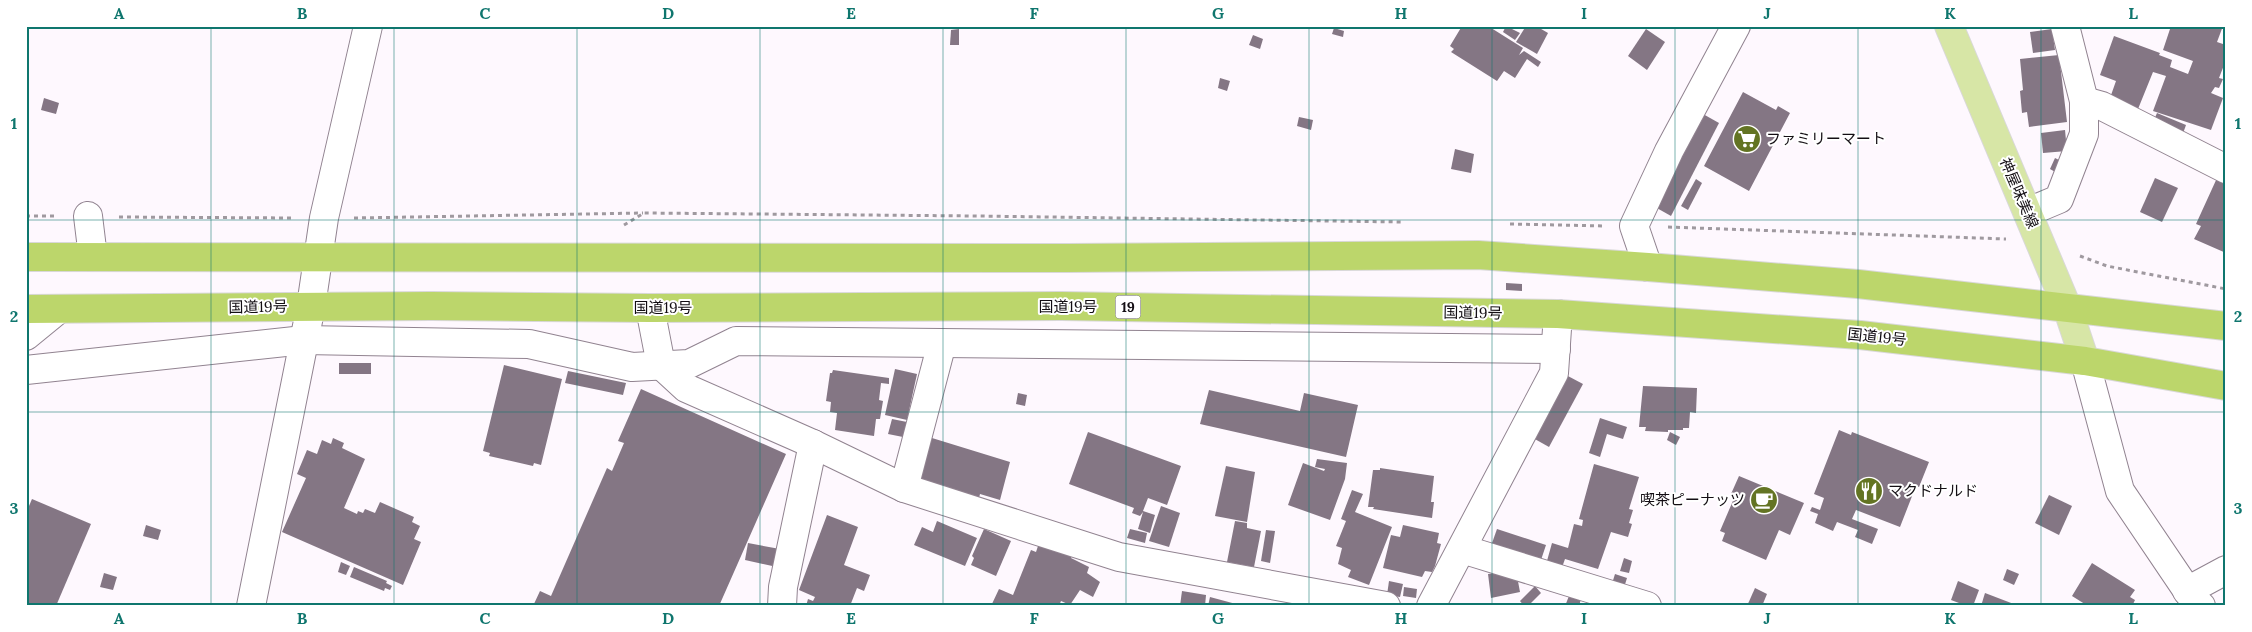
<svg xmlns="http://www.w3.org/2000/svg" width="2252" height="632" font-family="Lora,'Noto Sans JP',serif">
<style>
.building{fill:#847684}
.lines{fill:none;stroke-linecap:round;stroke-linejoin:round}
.minor-casing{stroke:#918390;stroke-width:30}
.major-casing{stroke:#d9d8d9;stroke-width:30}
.highway-casing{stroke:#d9d8d9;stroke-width:30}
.path{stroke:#9f999f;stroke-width:3;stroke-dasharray:4 4;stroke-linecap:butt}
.minor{stroke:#fff;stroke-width:28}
.major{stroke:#d7e6a6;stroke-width:28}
.highway{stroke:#bcd66b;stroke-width:28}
.grid{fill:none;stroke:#0f766e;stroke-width:1;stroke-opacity:0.55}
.labels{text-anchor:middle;stroke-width:4;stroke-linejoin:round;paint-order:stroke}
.shield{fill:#fff;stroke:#5a565a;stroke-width:1}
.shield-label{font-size:14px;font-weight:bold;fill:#130e13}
.poi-label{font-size:15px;fill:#130e13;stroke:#fff;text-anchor:start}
.street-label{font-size:15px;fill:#130e13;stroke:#fff}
.neatline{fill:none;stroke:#0f766e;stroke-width:2}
.grid-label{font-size:16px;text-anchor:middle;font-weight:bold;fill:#0f766e}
</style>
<rect width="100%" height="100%" fill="#fef8fe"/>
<g class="building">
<polygon points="1462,26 1488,26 1523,48 1519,55 1524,51 1541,62 1538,67 1527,59 1515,78 1504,71 1497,81 1451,52 1454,49 1450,46"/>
<polygon points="1506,26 1520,33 1515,40 1503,32"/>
<polygon points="1526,26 1536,26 1548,33 1537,54 1516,42"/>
<polygon points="2171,26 2223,26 2217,42 2226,45 2226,60 2219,78 2223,79 2219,88 2215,87 2211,93 2223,98 2211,130 2153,111 2166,76 2153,72 2138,109 2110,98 2116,81 2100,75 2114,36 2160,53 2159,55 2172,60 2170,67 2188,74 2193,61 2163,50"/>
<polygon points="1334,28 1344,31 1343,37 1332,34"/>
<polygon points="959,29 959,45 950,45 951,30"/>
<polygon points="1646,29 1665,42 1647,70 1628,56"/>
<polygon points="2052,29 2055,50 2033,53 2030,32"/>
<polygon points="1253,35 1263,39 1260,49 1249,45"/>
<polygon points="2059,55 2067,122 2029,127 2027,112 2022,113 2020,91 2023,90 2020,59"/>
<polygon points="1220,78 1230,81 1227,91 1218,88"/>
<polygon points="1743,92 1776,110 1778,106 1790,113 1749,191 1704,166"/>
<polygon points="44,98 59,103 56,114 41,110"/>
<polygon points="2157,113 2186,125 2181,139 2151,127"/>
<polygon points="1703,114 1719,123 1671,216 1655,207"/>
<polygon points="1299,117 1313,120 1311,130 1297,126"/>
<polygon points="2065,130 2067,151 2043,153 2041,133"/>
<polygon points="1455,149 1474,154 1471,173 1451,169"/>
<polygon points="2055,158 2063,162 2057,173 2050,169"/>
<polygon points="2155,178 2178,188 2162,222 2140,212"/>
<polygon points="2217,178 2226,182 2226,253 2194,239 2201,226 2196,224"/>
<polygon points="1696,179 1702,183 1688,210 1681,206"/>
<polygon points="1506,283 1522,284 1522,291 1506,290"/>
<rect x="339" y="363" width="32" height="11"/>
<polygon points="504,365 562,379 541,465 534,463 533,466 489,456 490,453 483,451"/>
<polygon points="895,369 917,374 907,420 885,415"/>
<polygon points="833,370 889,378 889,384 881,383 879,400 883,401 880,419 876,419 874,436 835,430 837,413 830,412 831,402 826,401 830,373 832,373"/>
<polygon points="568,371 626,383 623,395 565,383"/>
<polygon points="1566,375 1583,384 1549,447 1533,438"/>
<polygon points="1643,386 1697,388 1696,413 1690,412 1689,428 1683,428 1683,430 1668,430 1668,432 1645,431 1646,427 1639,427"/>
<polygon points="641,389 786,454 719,606 533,606 540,591 551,596 607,468 612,471 624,443 618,441"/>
<polygon points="1209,390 1300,411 1304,393 1358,405 1346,457 1200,424"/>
<polygon points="1018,393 1027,395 1025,406 1016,404"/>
<polygon points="1600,418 1627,427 1623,439 1607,434 1600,457 1589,453"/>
<polygon points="892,419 907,422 903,437 888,434"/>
<polygon points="1839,430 1851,435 1852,432 1929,462 1919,487 1916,486 1900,527 1856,510 1852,519 1878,529 1872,544 1855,537 1858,530 1837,522 1833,531 1815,523 1818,514 1810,511 1812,507 1820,510 1824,498 1814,494"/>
<polygon points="1088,432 1181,466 1167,505 1148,498 1143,511 1155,515 1150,533 1138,529 1143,512 1140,516 1132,513 1134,508 1069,484"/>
<polygon points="1670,432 1680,437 1676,445 1667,440"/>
<polygon points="333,438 344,443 342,448 365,459 344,508 357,514 358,511 363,513 365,509 375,513 380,502 414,517 412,522 420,526 414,539 421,542 403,585 282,532 306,478 297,474 307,450 317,454 322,440 331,444"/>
<polygon points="932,438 1010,462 1000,500 980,494 979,498 920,479"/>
<polygon points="1317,459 1347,463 1345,479 1330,520 1288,505 1303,463 1324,471 1325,469 1315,467"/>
<polygon points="1594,464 1639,477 1629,509 1633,510 1629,523 1632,524 1628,537 1611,532 1598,569 1565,559 1560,573 1545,568 1552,543 1568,548 1574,524 1582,526 1583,520 1579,519"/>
<polygon points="1226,466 1255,472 1247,522 1215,516"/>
<polygon points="1380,468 1434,476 1431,502 1434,502 1432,518 1373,509 1374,507 1368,507 1373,470 1380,470"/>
<polygon points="1739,476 1804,503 1790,535 1779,530 1766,560 1722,541 1725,533 1720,531 1735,496 1731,494"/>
<polygon points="1352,490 1363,494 1355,512 1392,527 1369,585 1348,577 1351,570 1338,564 1342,548 1336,546 1346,521 1341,519"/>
<polygon points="2049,495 2072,506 2059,535 2035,523"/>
<polygon points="32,499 91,524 56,606 26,606 26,513"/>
<polygon points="1161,506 1180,513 1169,547 1149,541"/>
<polygon points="827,515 858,527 844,565 870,575 864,591 857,588 850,606 806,606 808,599 813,601 815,597 799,590"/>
<polygon points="937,521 977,538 965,566 914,545 922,527 933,532"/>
<polygon points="1235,521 1247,523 1247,528 1261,531 1254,567 1227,562"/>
<polygon points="146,525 161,530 158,540 143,536"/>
<polygon points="1403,525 1439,533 1437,543 1441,544 1435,566 1432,572 1425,571 1422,577 1383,568 1391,535 1400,537"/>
<polygon points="984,529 1011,541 996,576 971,565 974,558 972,556"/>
<polygon points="1130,529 1147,533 1145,543 1127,538"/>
<polygon points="1497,529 1546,545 1539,566 1491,546"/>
<polygon points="1266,530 1275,531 1270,563 1261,561"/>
<polygon points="748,543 780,549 777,567 745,560"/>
<polygon points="1039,543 1063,554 1064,551 1073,554 1071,558 1089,567 1087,573 1100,582 1093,597 1080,590 1070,605 1061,601 1059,606 991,606 999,589 1013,595 1031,550 1036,552"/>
<polygon points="1624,558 1632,561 1629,573 1620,571"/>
<polygon points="341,562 350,566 346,575 338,572"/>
<polygon points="2092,563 2135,590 2130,597 2135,600 2132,606 2088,606 2072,596"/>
<polygon points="354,567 387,581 386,583 392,586 390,590 385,588 384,591 350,577"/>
<polygon points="2007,569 2019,574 2014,585 2003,580"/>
<polygon points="1505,572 1506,578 1517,576 1520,592 1491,598 1488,574"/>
<polygon points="104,573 117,577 113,590 100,587"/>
<polygon points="1615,574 1627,578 1623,591 1611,587"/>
<polygon points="1389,581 1403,584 1400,597 1387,595"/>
<polygon points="1958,581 1979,590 1973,606 1967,606 1951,600"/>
<polygon points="1535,586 1541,593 1528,606 1524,606 1520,601"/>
<polygon points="1404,587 1417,589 1416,598 1403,596"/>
<polygon points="1755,588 1767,594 1762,606 1747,606"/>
<polygon points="1182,591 1206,595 1205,606 1180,606"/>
<polygon points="1985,593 2019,606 1981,606"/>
<polygon points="1569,596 1581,599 1579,606 1565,606"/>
<polygon points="1210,597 1236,604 1235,606 1208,606"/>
</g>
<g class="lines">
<g class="minor-casing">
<g id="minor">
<polyline points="2084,101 2102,106 2226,169"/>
<polyline points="2028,212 2059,199 2084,134 2084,101 2065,26"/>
<polyline points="88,216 93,257"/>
<polyline points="1648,267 1634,226 1669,151 1736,26"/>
<polyline points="650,308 661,365 686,388 813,444 904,488 1119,557 1386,606"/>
<polyline points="26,336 59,309"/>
<polyline points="2085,361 2120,491 2193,599 2201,606"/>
<polyline points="26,370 304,340 529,344 632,367 689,364 736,341 1556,349"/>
<polyline points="904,488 942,343"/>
<polyline points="1462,549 1647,606"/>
<polyline points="2187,591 2226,570"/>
<polyline points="251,606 311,306 324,218 368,26"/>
<polyline points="782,606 783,587 813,444"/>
<polyline points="1431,606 1554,373 1558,314"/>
</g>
</g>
<g class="major-casing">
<polyline id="major" points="1949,26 2067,307 2085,361"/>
</g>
<g class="highway-casing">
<g id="highway">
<polyline points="26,257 1066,258 1478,255 1648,267 1858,284 2226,326"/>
<polyline points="26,309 431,306 650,308 1061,306 1558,314 1860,335 2085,361 2226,386"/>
</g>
</g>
<g class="path">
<polyline points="26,216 58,216"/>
<polyline points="119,217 293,218"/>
<polyline points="354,218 643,213"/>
<polyline points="1510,224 1604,226"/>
<polyline points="624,225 644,213 978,216 1402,222"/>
<polyline points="1668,227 2006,239"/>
<polyline points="2080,256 2107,266 2226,289"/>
</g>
<use href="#minor" class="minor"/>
<use href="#major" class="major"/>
<use href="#highway" class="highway"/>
</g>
<path class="grid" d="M211,26V606M394,26V606M577,26V606M760,26V606M943,26V606M1126,26V606M1309,26V606M1492,26V606M1675,26V606M1858,26V606M2041,26V606M26,220H2226M26,412H2226"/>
<defs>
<g id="supermarket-disc" transform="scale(1.4375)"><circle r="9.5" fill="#637423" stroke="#fff"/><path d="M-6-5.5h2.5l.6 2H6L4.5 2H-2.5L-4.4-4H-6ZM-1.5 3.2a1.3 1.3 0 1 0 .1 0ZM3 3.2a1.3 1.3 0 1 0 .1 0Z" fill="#fff"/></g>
<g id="restaurant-disc" transform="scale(1.4375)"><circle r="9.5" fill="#637423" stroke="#fff"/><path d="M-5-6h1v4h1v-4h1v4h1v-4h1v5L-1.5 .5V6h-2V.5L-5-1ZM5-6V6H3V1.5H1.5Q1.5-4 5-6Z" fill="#fff"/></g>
<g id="cafe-disc" transform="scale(1.4375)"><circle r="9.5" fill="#637423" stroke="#fff"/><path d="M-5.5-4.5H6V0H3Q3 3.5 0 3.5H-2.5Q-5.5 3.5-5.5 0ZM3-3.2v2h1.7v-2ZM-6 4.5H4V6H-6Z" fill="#fff"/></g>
</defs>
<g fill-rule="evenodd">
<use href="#supermarket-disc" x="1747" y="139"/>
<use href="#restaurant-disc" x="1869" y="491"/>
<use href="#cafe-disc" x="1764" y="500"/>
</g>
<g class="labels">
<rect class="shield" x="1115.5" y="295.5" width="25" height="23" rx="4"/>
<g class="shield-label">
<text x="1128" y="312">19</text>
</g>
<g class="poi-label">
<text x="1766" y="144">ファミリーマート</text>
<text x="1888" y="496">マクドナルド</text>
<text x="1745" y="505" text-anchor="end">喫茶ピーナッツ</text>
</g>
<g class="street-label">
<text transform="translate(2019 193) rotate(67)" y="5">神屋味美線</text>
<text transform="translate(258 307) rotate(-1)" y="5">国道19号</text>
<text x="1068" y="312">国道19号</text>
<text x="663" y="313">国道19号</text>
<text transform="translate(1473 313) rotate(1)" y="5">国道19号</text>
<text transform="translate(1877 337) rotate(6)" y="5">国道19号</text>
</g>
</g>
<rect width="2252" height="632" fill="none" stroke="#ffffff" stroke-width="55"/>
<rect x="28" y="28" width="2196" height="576" class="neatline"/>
<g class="grid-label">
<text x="119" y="19">A</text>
<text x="302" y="19">B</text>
<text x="485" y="19">C</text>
<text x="668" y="19">D</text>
<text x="851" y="19">E</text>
<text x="1034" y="19">F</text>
<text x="1218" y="19">G</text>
<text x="1401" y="19">H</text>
<text x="1584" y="19">I</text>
<text x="1767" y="19">J</text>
<text x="1950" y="19">K</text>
<text x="2133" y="19">L</text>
<text x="14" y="129">1</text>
<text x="2238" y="129">1</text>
<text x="14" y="322">2</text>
<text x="2238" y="322">2</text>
<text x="14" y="514">3</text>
<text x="2238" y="514">3</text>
<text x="119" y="624">A</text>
<text x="302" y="624">B</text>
<text x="485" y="624">C</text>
<text x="668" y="624">D</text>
<text x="851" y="624">E</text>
<text x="1034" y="624">F</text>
<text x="1218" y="624">G</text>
<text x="1401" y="624">H</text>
<text x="1584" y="624">I</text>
<text x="1767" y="624">J</text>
<text x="1950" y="624">K</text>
<text x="2133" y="624">L</text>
</g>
</svg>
